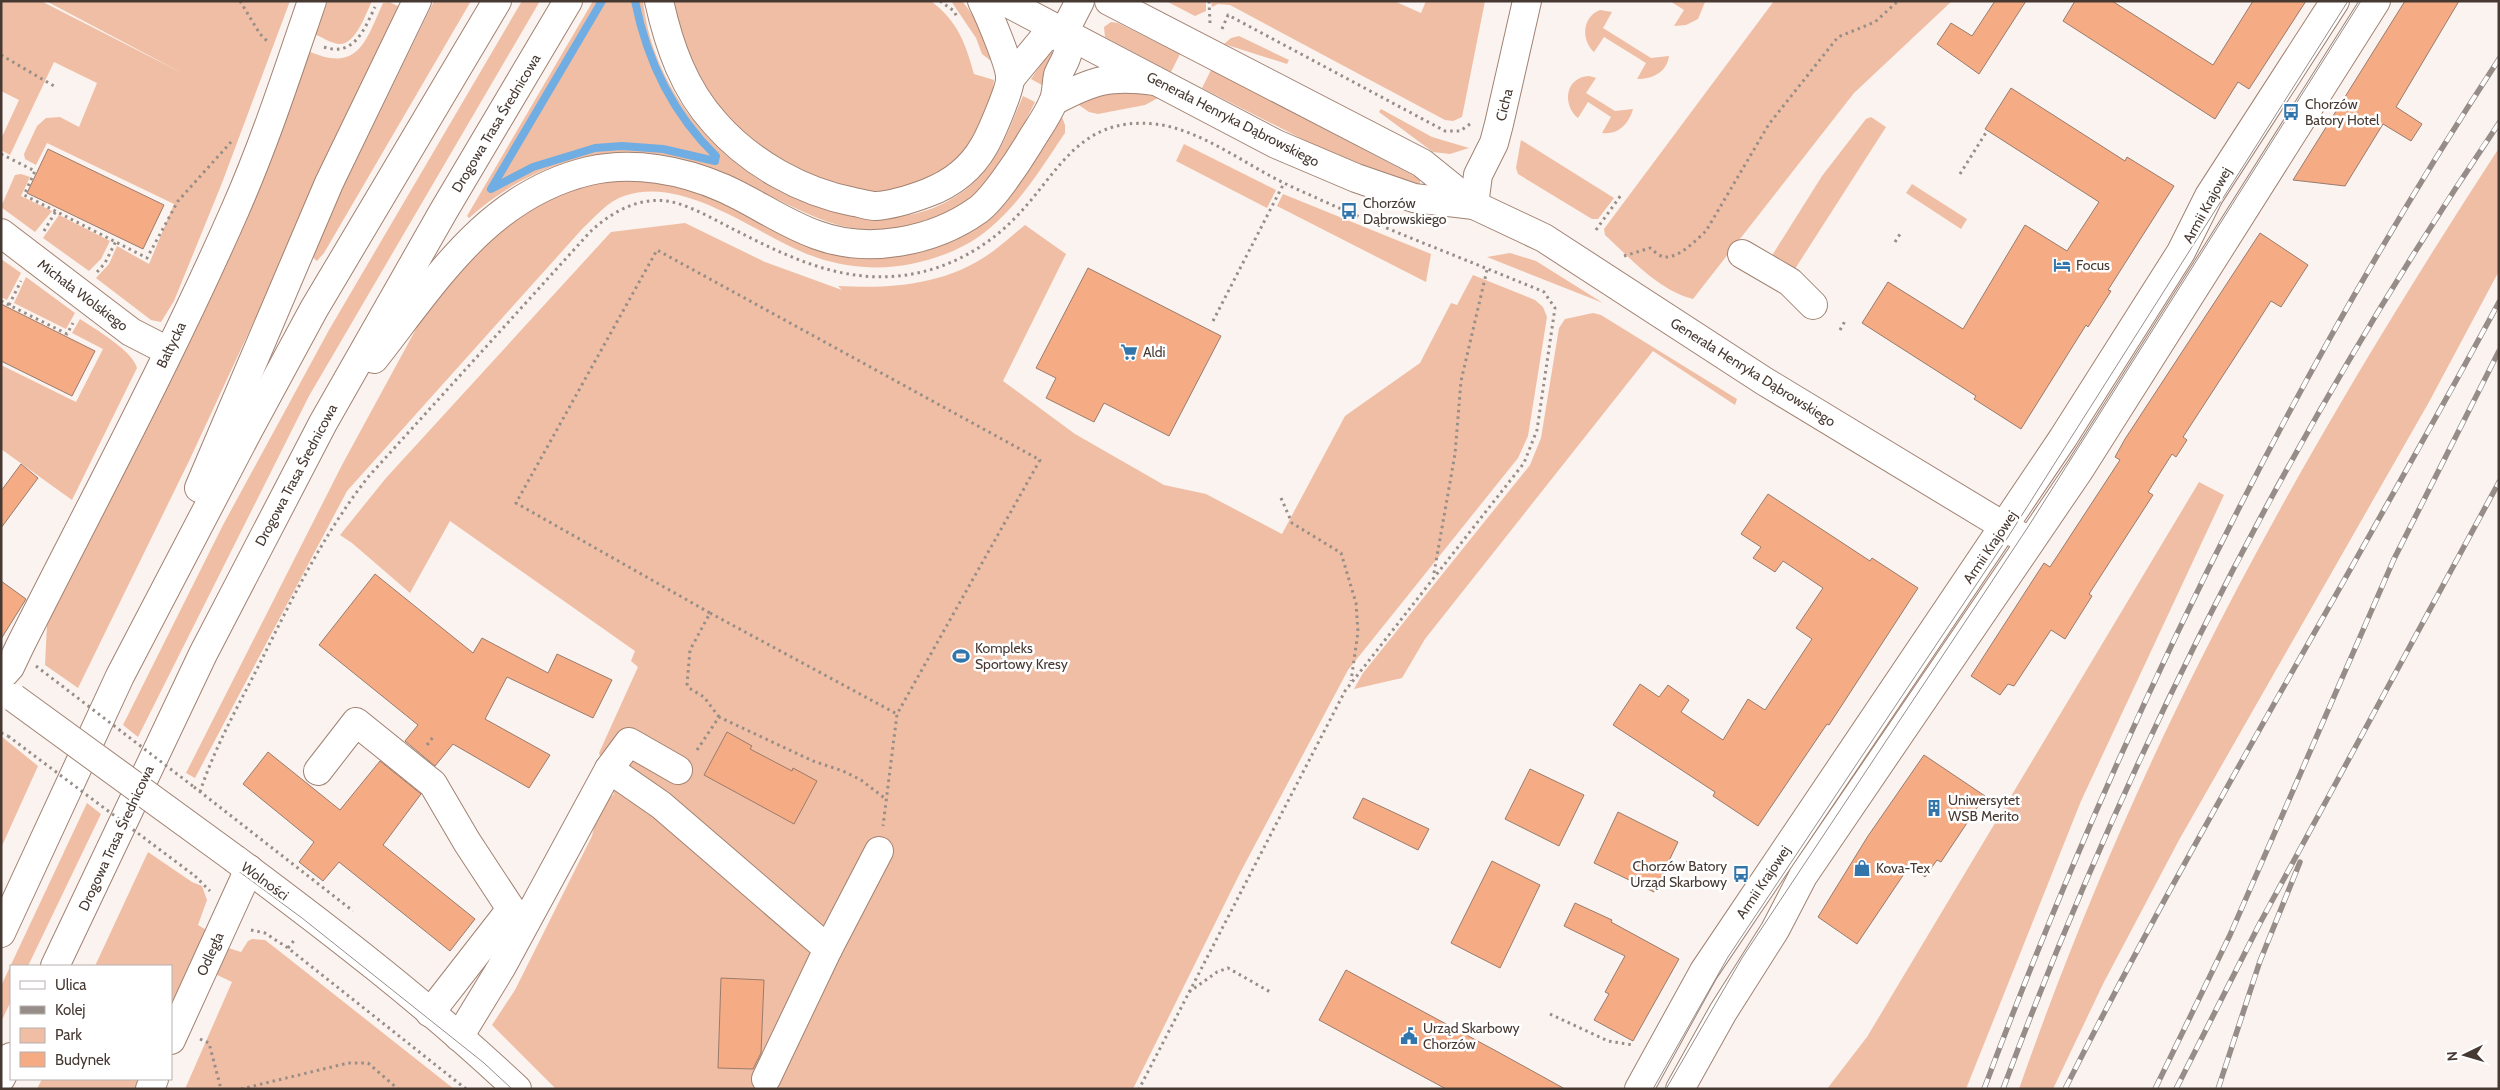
<svg xmlns="http://www.w3.org/2000/svg" width="2500" height="1090" font-family="Cabin,sans-serif">
<style>
.green{fill:#f0bea4}
.lines{fill:none;stroke-linecap:round;stroke-linejoin:round}
.stream{stroke:#70ade2;stroke-width:8}
.building{fill:#f5ac85;stroke:#9a7b6c}
.minor-casing{stroke:#a18272;stroke-width:30}
.major-casing{stroke:#a18272;stroke-width:30}
.path{stroke:#988e88;stroke-width:3;stroke-dasharray:2.5 4;stroke-linecap:butt}
.minor{stroke:#fff;stroke-width:28}
.major{stroke:#fff;stroke-width:28}
.tram{stroke:#978d88;stroke-width:1}
.rail-casing{stroke:#978d88;stroke-width:5.5}
.rail{stroke:#fff;stroke-width:4;stroke-dasharray:11;stroke-linecap:butt}
.minor-bridge-casing{stroke:#a18272;stroke-width:30;stroke-linecap:butt}
.path-bridge{stroke:#988e88;stroke-width:3;stroke-dasharray:2.5 4;stroke-linecap:butt}
.minor-bridge{stroke:#fff;stroke-width:28}
.labels{text-anchor:middle;stroke-width:5;stroke-linejoin:round;paint-order:stroke}
.poi-label{font-size:14px;fill:#463932;stroke:#fff;text-anchor:start}
.street-label{font-size:14px;fill:#463932;stroke:#fff}
</style>
<rect width="100%" height="100%" fill="#faf3ef"/>
<g class="green">
<polygon points="1,1 41,1 184,74 46,1 290,1 222,183 174,301 161,322 151,320 96,278 109,264 117,246 149,264 174,204 47,143 36,165 25,159 24,154 37,126 46,118 60,117 79,127 97,83 54,62 10,155 1,150 1,139 19,100 1,91"/>
<path d="M328,1H372C366,13 356,44 340,44C332,44 322,37 314,34Z"/>
<polygon points="434,1 471,1 324,253 317,261 310,255"/>
<polygon points="522,1 540,1 309,396 138,737 123,725 223,525 329,330"/>
<path d="M593,1H643C655,110 750,201 857,216C897,222 938,213 970,186C998,163 1009,128 1023,96L1035,102C1021,131 1007,158 986,182C945,229 877,242 820,219C770,199 724,168 671,157C597,142 523,169 469,218L467,216Z"/>
<path d="M667,1H931C958,22 965,42 974,74L994,80L990,112L966,156L911,190L872,193L836,187L761,152L704,93Z"/>
<path d="M951,1H962C977,19 986,38 991,61L982,54L976,38Z"/>
<polygon points="1166,1 1206,1 1206,11 1195,16"/>
<polygon points="1211,1 1394,1 1421,13 1426,1 1485,1 1462,117 1453,121 1445,120 1230,5 1218,4 1212,7"/>
<path d="M1670,1C1682,1 1692,3 1705,2L1698,19L1686,25L1674,26L1684,10Z"/>
<path d="M1774,1H1952L1854,93L1693,299C1658,290 1630,258 1605,235L1604,229Z"/>
<path d="M389,2L400,7L189,461L78,688L45,665L47,625L163,390L308,51C358,73 365,43 383,3Z"/>
<path d="M1600,10L1612,12L1603,28L1651,58L1669,56C1667,72 1653,79 1637,79L1646,63L1604,37L1594,52C1581,40 1582,17 1600,10Z"/>
<polygon points="1111,22 1118,23 1180,54 1171,72 1105,37 1104,27"/>
<polygon points="1239,36 1289,60 1287,64 1224,44 1231,38"/>
<polygon points="1050,51 1055,54 1042,85 1031,79"/>
<polygon points="1211,70 1420,179 1420,184 1390,176 1312,144 1202,88"/>
<path d="M1589,76L1596,78L1586,93L1615,111L1633,109C1629,124 1618,135 1602,133L1611,117L1588,102L1578,118C1562,105 1565,77 1589,76Z"/>
<polygon points="1111,89 1150,94 1158,98 1145,105 1098,114 1089,112 1076,103"/>
<polygon points="1381,109 1432,137 1469,148 1450,154 1433,152 1379,112"/>
<path d="M1062,117L1065,125V133C1042,167 1021,202 990,228C968,247 940,258 911,264C881,270 848,268 818,258C760,239 688,174 624,196C607,202 596,216 583,228L347,491L195,778L186,773L342,465L422,318L493,230L583,182L653,178L907,253L1033,160Z"/>
<polygon points="1871,117 1886,127 1793,272 1773,259 1773,254 1822,176 1866,119"/>
<polygon points="1521,140 1614,198 1598,219 1592,219 1518,174 1516,168"/>
<polygon points="1184,144 1276,190 1267,208 1176,161"/>
<path d="M2499,148V271L2429,402L2179,840L2103,984L2053,1089H2019C2070,943 2130,801 2199,663C2288,485 2391,314 2499,148Z"/>
<polygon points="21,174 30,177 21,196 52,211 35,232 1,207 15,175"/>
<polygon points="1912,184 1967,219 1961,229 1906,193"/>
<polygon points="1283,194 1431,254 1426,282 1277,206"/>
<polygon points="59,215 110,241 101,259 89,271 43,238"/>
<path d="M685,223L765,262L842,290L838,286C891,289 947,285 992,252C1003,244 1014,234 1025,225L1066,254L1003,381L1075,434L1164,485L1206,494L1282,534L1345,416L1420,363L1451,303L1457,305L1473,275L1535,300L1543,307L1547,317L1528,436L1518,458L1348,670L1240,873L1133,1089H556L492,1025L515,990L592,836L599,806L614,794L599,753L638,667L631,661L635,651L450,521L410,593L352,543L340,535L386,478L611,232Z"/>
<polygon points="1510,253 1536,261 1603,303 1487,257"/>
<polygon points="1,259 21,273 7,300 1,297"/>
<polygon points="26,277 75,313 66,329 14,303"/>
<polygon points="1593,313 1601,315 1737,399 1735,405 1653,351 1425,639 1402,678 1354,689 1363,673 1530,465 1541,438 1559,328 1565,319"/>
<path d="M80,319C95,329 133,351 137,368L72,500L1,449V365L76,402L103,349L72,333Z"/>
<polygon points="2199,482 2224,495 2081,801 1966,1089 1827,1089 1867,1037"/>
<polygon points="1,736 38,766 1,848"/>
<polygon points="87,803 101,814 28,966 11,966 11,1001 1,1022 1,986"/>
<polygon points="148,852 192,882 202,886 207,900 198,925 208,931 171,1015 171,966 95,966"/>
<polygon points="252,939 265,940 283,954 454,1089 185,1089 232,982 213,973 225,947 241,952 248,941"/>
<polygon points="42,1079 143,1079 139,1089 37,1089"/>
</g>
<g class="lines">
<path class="stream" d="M602,1L491,189L533,167L595,148L622,146L663,149L715,161L716,156C672,113 647,61 635,1"/>
</g>
<g class="building">
<polygon points="1995,1 2026,1 1979,74 1937,44 1951,23 1972,36"/>
<polygon points="2075,1 2112,1 2213,65 2253,1 2306,1 2249,89 2238,82 2215,119 2063,21"/>
<polygon points="2405,1 2459,1 2396,107 2422,124 2411,141 2383,124 2345,186 2293,180"/>
<polygon points="2011,88 2125,161 2127,157 2174,186 2108,290 2111,291 2088,327 2086,325 2021,429 1974,399 1976,396 1862,323 1888,282 1963,329 2025,225 2067,251 2099,202 1985,129"/>
<polygon points="48,149 164,205 143,249 27,193"/>
<polygon points="2260,233 2308,265 2281,307 2271,301 2246,340 2183,437 2187,440 2176,457 2172,454 2148,492 2153,495 2089,594 2092,596 2065,639 2051,630 2014,686 2008,684 2000,695 1971,676 2044,563 2050,567 2120,460 2115,457 2125,439"/>
<polygon points="1088,268 1221,336 1169,436 1104,403 1094,422 1046,398 1056,378 1036,368"/>
<polygon points="1,304 95,351 72,396 1,361"/>
<polygon points="21,464 38,478 1,528 1,491"/>
<polygon points="1768,494 1870,561 1872,558 1918,588 1829,725 1827,724 1758,826 1713,796 1715,792 1613,725 1640,684 1659,697 1668,685 1689,700 1681,712 1723,740 1748,699 1765,710 1812,639 1796,628 1823,588 1783,561 1775,572 1753,558 1761,547 1741,534"/>
<polygon points="375,574 473,653 482,638 548,673 557,654 612,680 593,718 507,677 485,719 550,755 529,788 453,744 435,766 405,741 418,725 319,645"/>
<polygon points="1,581 26,599 1,639"/>
<polygon points="727,732 752,746 750,749 792,771 793,768 817,781 794,824 704,775"/>
<polygon points="268,752 340,810 380,761 421,794 383,845 475,919 450,951 339,862 323,881 299,862 314,842 243,784"/>
<polygon points="1924,755 1985,796 1941,862 1937,860 1925,877 1910,865 1857,944 1818,917 1868,836"/>
<polygon points="1530,769 1584,795 1559,846 1505,819"/>
<polygon points="1363,798 1429,829 1418,850 1353,818"/>
<polygon points="1618,812 1678,842 1654,892 1594,863"/>
<polygon points="1492,861 1540,885 1500,968 1451,943"/>
<polygon points="1575,903 1612,920 1611,922 1679,959 1633,1041 1594,1020 1609,994 1605,992 1625,956 1564,926"/>
<polygon points="1346,970 1498,1052 1565,1089 1446,1089 1319,1020"/>
<polygon points="721,978 764,980 761,1053 753,1069 718,1068"/>
</g>
<g class="lines">
<g class="minor-casing">
<g id="minor">
<polyline points="1004,1 1276,144 1356,178 1414,198 1474,205"/>
<polyline points="1109,1 1422,163 1474,205 1544,238 1764,381 2020,536"/>
<polyline points="1474,205 1478,175 1494,143 1499,124 1527,1"/>
<polyline points="1,233 131,332 168,351"/>
<polyline points="1742,254 1790,282 1813,305"/>
<path d="M1,677L10,667L20,646C93,501 170,358 235,210C265,142 288,71 312,1"/>
<polyline points="609,769 661,805 828,949 766,1079"/>
<polyline points="318,771 356,722 433,784 467,842 511,909 430,1013"/>
<path d="M235,859C332,931 429,1006 517,1089"/>
<polyline points="828,949 879,851"/>
<polyline points="459,1037 501,968 609,769 629,742 678,770"/>
<polyline points="171,1040 249,869"/>
<polyline points="150,1089 154,1079"/>
<polyline points="1639,1089 1704,971 2063,438 2181,252 2209,196 2335,1"/>
<polyline points="1680,1089 1723,1012 1775,930 1803,876 2080,469 2376,1"/>
</g>
</g>
<g class="major-casing">
<g id="major">
<path d="M659,1C669,46 684,89 715,123C750,163 802,192 854,202C861,203 869,206 876,206C894,205 911,199 927,193C951,184 971,169 984,146C990,136 1010,90 1010,79C1011,66 989,15 982,1"/>
<polyline points="1010,79 1044,38 1064,32"/>
<path d="M1054,101C1093,80 1110,75 1155,81"/>
<path d="M374,359C434,283 487,195 589,171C633,161 682,170 723,188C755,202 783,223 817,235C868,254 933,242 978,210C993,199 1017,163 1028,145C1036,131 1047,117 1053,102C1057,94 1056,84 1058,75C1061,67 1068,58 1068,50C1068,44 1065,37 1064,32L1080,1"/>
<polyline points="199,488 329,183 417,1"/>
<polyline points="1,933 120,676 248,431 314,309 497,1"/>
<polyline points="55,966 203,654 323,423 443,212 568,1"/>
<polyline points="1,1078 11,1057"/>
</g>
</g>
<g class="path">
<polyline points="240,1 260,34 269,43"/>
<polyline points="940,1 954,11 957,17"/>
<polyline points="1209,1 1210,23"/>
<polyline points="1222,29 1228,15 1445,131 1460,131 1470,124"/>
<path d="M324,47C354,57 364,30 375,7"/>
<polyline points="1,55 54,86"/>
<polyline points="1,154 35,171 24,195 147,258 178,201 231,142"/>
<polyline points="1960,174 1987,131"/>
<polyline points="1596,230 1621,195"/>
<polyline points="44,231 56,211"/>
<polyline points="1895,242 1902,231"/>
<path d="M1624,256L1650,248C1654,251 1659,256 1664,257C1680,258 1696,240 1706,231L1769,124L1838,37L1875,22L1898,1"/>
<polyline points="97,272 105,263 116,241"/>
<polyline points="1,301 67,334 73,323"/>
<polyline points="9,305 21,281"/>
<polyline points="1213,321 1284,183"/>
<polyline points="1840,330 1845,321"/>
<polyline points="1281,498 1292,523 1341,553 1356,603 1358,632 1351,681"/>
<polyline points="1434,573 1455,454 1461,381 1487,270"/>
<polyline points="710,613 897,714"/>
<polyline points="719,717 704,697 689,688 687,684 690,650 710,613 516,503 657,250 1040,460 897,714 883,826"/>
<polyline points="1,733 8,736"/>
<polyline points="427,745 433,737"/>
<polyline points="697,750 719,717 813,761 843,771 861,780 887,800"/>
<polyline points="194,787 353,911"/>
<path d="M200,792C214,749 237,708 258,667C291,601 323,534 369,476L590,232C610,213 638,197 667,201C690,205 711,218 731,228C784,255 837,282 898,276C941,272 982,251 1012,221C1058,176 1076,116 1155,124C1200,129 1246,165 1286,184C1371,224 1458,256 1544,292L1555,308L1537,430L1524,463L1345,691L1139,1089"/>
<polyline points="1680,864 1688,862"/>
<polyline points="1677,874 1679,881"/>
<polyline points="195,876 210,891"/>
<polyline points="251,930 265,933 288,948 466,1089"/>
<polyline points="288,948 296,938"/>
<polyline points="1189,992 1217,972 1228,968 1272,993"/>
<polyline points="1550,1014 1608,1041 1633,1045"/>
<polyline points="200,1039 209,1043 221,1089"/>
<polyline points="241,1089 348,1063 368,1063 398,1089"/>
</g>
<use href="#minor" class="minor"/>
<use href="#major" class="major"/>
<g class="tram">
<polyline points="1,696 302,918 484,1063 512,1089"/>
<polyline points="1653,1089 1728,957 2008,537 2348,1"/>
<polyline points="1666,1089 1742,958 2028,527 2361,1"/>
</g>
<g class="rail-casing">
<g id="rail">
<path d="M1984,1089C2119,729 2288,381 2499,59"/>
<path d="M2003,1089C2129,750 2296,423 2499,123"/>
<path d="M2065,1089C2200,822 2357,566 2499,302"/>
<polyline points="2155,1089 2230,935 2394,559 2499,351"/>
<polyline points="2176,1089 2260,923 2499,482"/>
<polyline points="2218,1089 2260,961 2300,862"/>
</g>
</g>
<use href="#rail" class="rail"/>
<g class="minor-bridge-casing">
<polyline id="minor-bridge" points="14,698 235,859"/>
</g>
<g class="path-bridge">
<polyline points="36,666 194,787"/>
<polyline points="8,736 195,876"/>
</g>
<use href="#minor-bridge" class="minor-bridge"/>
</g>
<defs>
<g id="bus-bare" transform="scale(1.35)"><path d="M-5-6H5V4H4V6H2V4H-2V6H-4V4H-5ZM-3.5-4V0h7V-4ZM-3.5 1.2v1.5H-2V1.2ZM2 1.2v1.5H3.5V1.2Z" fill="#3275ab" stroke="#fff" stroke-width="2.5" paint-order="stroke"/></g>
<g id="hotel-bare" transform="scale(1.35)"><path d="M-6-4.5h1.5V1H6V5H4.5V3h-9V5H-6ZM-4 0a1.8 1.8 0 1 1 3.6 0ZM.5 0V-2.5h3Q6-2.5 6 0Z" fill="#3275ab" stroke="#fff" stroke-width="2.5" paint-order="stroke"/></g>
<g id="supermarket-bare" transform="scale(1.35)"><path d="M-6-5.5h2.5l.6 2H6L4.5 2H-2.5L-4.4-4H-6ZM-1.5 3.2a1.3 1.3 0 1 0 .1 0ZM3 3.2a1.3 1.3 0 1 0 .1 0Z" fill="#3275ab" stroke="#fff" stroke-width="2.5" paint-order="stroke"/></g>
<g id="stadium-bare" transform="scale(1.35)"><path d="M0-5a6.5 5 0 1 0 0 10a6.5 5 0 1 0 0-10ZM-3.5-1.8h7v3.6h-7Z" fill="#3275ab" stroke="#fff" stroke-width="2.5" paint-order="stroke"/></g>
<g id="building-bare" transform="scale(1.35)"><path d="M-4-6H4V6H1V3H-1V6H-4ZM-2.5-4.3h1.7v1.8h-1.7ZM.8-4.3h1.7v1.8H.8ZM-2.5-1h1.7V.8h-1.7ZM.8-1h1.7V.8H.8Z" fill="#3275ab" stroke="#fff" stroke-width="2.5" paint-order="stroke"/></g>
<g id="shop-bare" transform="scale(1.35)"><path d="M-5-2.5h2.3a2.7 3.5 0 0 1 5.4 0H5L5.5 6h-11ZM-1.5-2.5h3a1.5 2.3 0 0 0-3 0Z" fill="#3275ab" stroke="#fff" stroke-width="2.5" paint-order="stroke"/></g>
<g id="civic-bare" transform="scale(1.35)"><path d="M-.6-6.5H3V-4.5H.6V-3L4-1V1h2V6H-6V1h2V-1L-.6-3ZM-1.2 2.5V6h2.4V2.5Z" fill="#3275ab" stroke="#fff" stroke-width="2.5" paint-order="stroke"/></g>
</defs>
<g fill-rule="evenodd">
<use href="#bus-bare" x="2291" y="112"/>
<use href="#bus-bare" x="1349" y="211"/>
<use href="#hotel-bare" x="2062" y="265"/>
<use href="#supermarket-bare" x="1129" y="352"/>
<use href="#stadium-bare" x="961" y="656"/>
<use href="#building-bare" x="1934" y="808"/>
<use href="#shop-bare" x="1862" y="868"/>
<use href="#bus-bare" x="1741" y="874"/>
<use href="#civic-bare" x="1409" y="1036"/>
</g>
<g class="labels">
<g class="poi-label">
<text x="2305" y="109">Chorzów<tspan x="2305" dy="16">Batory Hotel</tspan></text>
<text x="1363" y="208">Chorzów<tspan x="1363" dy="16">Dąbrowskiego</tspan></text>
<text x="2076" y="270">Focus</text>
<text x="1143" y="357">Aldi</text>
<text x="975" y="653">Kompleks<tspan x="975" dy="16">Sportowy Kresy</tspan></text>
<text x="1948" y="805">Uniwersytet<tspan x="1948" dy="16">WSB Merito</tspan></text>
<text x="1727" y="871" text-anchor="end">Chorzów Batory<tspan x="1727" dy="16">Urząd Skarbowy</tspan></text>
<text x="1876" y="873">Kova-Tex</text>
<text x="1423" y="1033">Urząd Skarbowy<tspan x="1423" dy="16">Chorzów</tspan></text>
</g>
<g class="street-label">
<text transform="translate(1504 105) rotate(-76)" y="5">Cicha</text>
<text transform="translate(1233 119) rotate(27)" y="5">Generała Henryka Dąbrowskiego</text>
<text transform="translate(496 123) rotate(-59)" y="5">Drogowa Trasa Średnicowa</text>
<text transform="translate(2207 205) rotate(-61)" y="5">Armii Krajowej</text>
<text transform="translate(83 295) rotate(37)" y="5">Michała Wolskiego</text>
<text transform="translate(171 345) rotate(-64)" y="5">Bałtycka</text>
<text transform="translate(1753 372) rotate(32)" y="5">Generała Henryka Dąbrowskiego</text>
<text transform="translate(296 475) rotate(-62)" y="5">Drogowa Trasa Średnicowa</text>
<text transform="translate(1990 547) rotate(-56)" y="5">Armii Krajowej</text>
<text transform="translate(116 838) rotate(-65)" y="5">Drogowa Trasa Średnicowa</text>
<text transform="translate(265 881) rotate(36)" y="5">Wolności</text>
<text transform="translate(1763 882) rotate(-56)" y="5">Armii Krajowej</text>
<text transform="translate(210 954) rotate(-66)" y="5">Odległa</text>
</g>
</g>
<rect width="2500" height="1090" fill="none" stroke="#463932" stroke-width="5"/>
<rect x="10" y="965" width="162" height="115" fill="#ffffff" stroke="#b5b0ad"/>
<rect x="20" y="981" width="25" height="8" fill="#ffffff" stroke="#b5b0ad"/>
<text x="55" y="990" font-size="15" fill="#463932">Ulica</text>
<rect x="20" y="1006" width="25" height="8" fill="#978d88" stroke="#b5b0ad"/>
<text x="55" y="1015" font-size="15" fill="#463932">Kolej</text>
<rect x="20" y="1028" width="25" height="15" fill="#f0bea4" stroke="#b5b0ad"/>
<text x="55" y="1040" font-size="15" fill="#463932">Park</text>
<rect x="20" y="1052" width="25" height="15" fill="#f5ac85" stroke="#b5b0ad"/>
<text x="55" y="1065" font-size="15" fill="#463932">Budynek</text>
<g transform="translate(2465 1055) rotate(265)" stroke="#ffffff" stroke-width="4" paint-order="stroke">
<path d="M0-4L9 19L0 12L-9 19Z" fill="#463932"/>
<text y="-8" font-size="14" font-weight="bold" text-anchor="middle" fill="#463932">N</text>
</g>
</svg>
